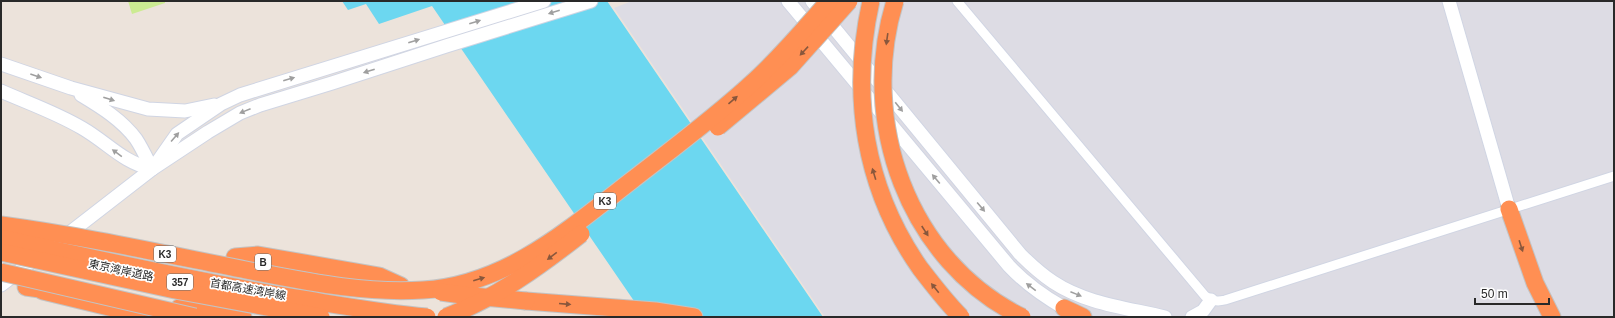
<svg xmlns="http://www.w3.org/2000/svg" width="1615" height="318" font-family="Arial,'Noto Sans JP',sans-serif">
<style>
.industrial{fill:#dddce4}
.pitch{fill:#cceb92}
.water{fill:#6cd7f0}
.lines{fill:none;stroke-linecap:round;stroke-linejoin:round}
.street-casing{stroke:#d0d5e3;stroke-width:11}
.secondary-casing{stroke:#d0d5e3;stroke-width:15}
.highway-casing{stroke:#c3c3c3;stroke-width:19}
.street{stroke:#fff;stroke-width:9}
.secondary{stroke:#fff;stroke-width:13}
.highway{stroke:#ff8f53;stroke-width:17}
.highway-bridge-casing{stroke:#c3c3c3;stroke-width:19;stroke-linecap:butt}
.highway-bridge{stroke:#ff8f53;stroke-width:17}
.oneway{fill:#9f9f9f}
.oneway2{fill:#89573c}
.labels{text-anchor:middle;stroke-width:3.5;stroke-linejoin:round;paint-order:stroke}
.shield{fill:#fff;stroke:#696969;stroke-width:1}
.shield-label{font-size:10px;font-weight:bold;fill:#292929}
.street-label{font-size:11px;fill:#292929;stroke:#fff}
</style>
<rect width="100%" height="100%" fill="#ece3db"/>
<polygon class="industrial" points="632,1 1614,1 1614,317 825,317 614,8"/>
<polygon class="pitch" points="128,1 165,1 165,3 132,14"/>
<polygon class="water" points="342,1 607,1 823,317 645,317 432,6 379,24 366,4 348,10"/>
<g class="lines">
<g class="street-casing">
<path id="street" d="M957,1L1205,296C1212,301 1217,302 1225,300L1614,176"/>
</g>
<g class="secondary-casing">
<g id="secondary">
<path d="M788,1L1009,266C1026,284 1043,296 1064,308"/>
<path d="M812,1L1020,254C1030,264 1041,274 1053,282C1086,304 1128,308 1165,317"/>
<polyline points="1449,1 1509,209"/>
<polyline points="1,64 71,88 148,109 185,111 214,105"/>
<path d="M1,91C28,103 57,113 82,128C108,143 122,162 152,169"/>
<path d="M81,95C101,107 122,120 136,139C142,148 147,159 152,169"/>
<polyline points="156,164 177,134 221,104 240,95 544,1"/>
<polyline points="63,238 152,169 208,132 240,113 260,105 332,83 446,46 591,1"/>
<polyline points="1,285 39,256"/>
<polyline points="1192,317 1203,311 1211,300"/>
</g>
</g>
<g class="highway-casing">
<g id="highway">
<polyline points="1509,209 1535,283 1552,317"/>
<polyline points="235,257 258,255 379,276 401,286"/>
<polyline points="26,287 54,291"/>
<polyline points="43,291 150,317"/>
<polyline points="526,301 655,311 694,317"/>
<polyline points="179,308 243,317"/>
<polyline points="1064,308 1083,317"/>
</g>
</g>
<use href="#street" class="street"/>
<use href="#secondary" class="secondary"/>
<use href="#highway" class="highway"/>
<g class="highway-bridge-casing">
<g id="highway-bridge">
<path d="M871,1C850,95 864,188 920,268C933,285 946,302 961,317"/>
<path d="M895,1C858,121 908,261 1022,317"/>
<polyline points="718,127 790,67 849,1"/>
<path d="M1,225C83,236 165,254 246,270C304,281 364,294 423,290C506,285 569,229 631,181C672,149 714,118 752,83C780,58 804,29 829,1"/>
<path d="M1,238C99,260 196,281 295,298C339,305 382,313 427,317"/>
<polyline points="1,252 175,290 321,317"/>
<polyline points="1,272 195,317"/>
<polyline points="441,292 462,295 526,301"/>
<path d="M446,317C496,298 539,267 581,234"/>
</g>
</g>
<use href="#highway-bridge" class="highway-bridge"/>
</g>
<defs><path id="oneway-solid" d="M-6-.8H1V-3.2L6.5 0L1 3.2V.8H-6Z"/></defs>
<g class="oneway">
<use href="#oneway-solid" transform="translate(554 12) rotate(163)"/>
<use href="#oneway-solid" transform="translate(475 22) rotate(-17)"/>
<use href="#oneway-solid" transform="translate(414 41) rotate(-17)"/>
<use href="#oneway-solid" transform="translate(369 71) rotate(162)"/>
<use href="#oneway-solid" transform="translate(36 76) rotate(19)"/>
<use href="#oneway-solid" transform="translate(289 79) rotate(-16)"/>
<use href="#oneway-solid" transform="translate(109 99) rotate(18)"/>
<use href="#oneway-solid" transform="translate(899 107) rotate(51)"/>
<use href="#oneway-solid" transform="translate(245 111) rotate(158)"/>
<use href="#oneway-solid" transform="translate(175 137) rotate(-49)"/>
<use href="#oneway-solid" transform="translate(117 153) rotate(-144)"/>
<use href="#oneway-solid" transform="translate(936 179) rotate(-130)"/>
<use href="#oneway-solid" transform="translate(981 207) rotate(50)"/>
<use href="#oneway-solid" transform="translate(1031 287) rotate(-143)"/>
<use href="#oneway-solid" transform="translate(1076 294) rotate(22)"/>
</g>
<g class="oneway2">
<use href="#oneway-solid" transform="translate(887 39) rotate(98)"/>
<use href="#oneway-solid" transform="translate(804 51) rotate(133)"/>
<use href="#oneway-solid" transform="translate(733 100) rotate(-41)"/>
<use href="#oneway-solid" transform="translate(874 174) rotate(-107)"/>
<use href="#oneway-solid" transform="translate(925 231) rotate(57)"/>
<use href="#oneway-solid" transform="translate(1521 246) rotate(72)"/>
<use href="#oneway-solid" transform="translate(552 256) rotate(143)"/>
<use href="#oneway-solid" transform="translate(479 279) rotate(-16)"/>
<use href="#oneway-solid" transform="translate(935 288) rotate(-129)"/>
<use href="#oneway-solid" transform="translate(565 304) rotate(5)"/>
</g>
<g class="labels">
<g class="shield">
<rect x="594" y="193" width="22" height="16" rx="3"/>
<rect x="154" y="246" width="22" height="16" rx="3"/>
<rect x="255" y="254" width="16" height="16" rx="3"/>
<rect x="167" y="274" width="26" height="16" rx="3"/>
</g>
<g class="shield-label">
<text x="605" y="205">K3</text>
<text x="165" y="258">K3</text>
<text x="263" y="266">B</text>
<text x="180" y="286">357</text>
</g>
<g class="street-label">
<text transform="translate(121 270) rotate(12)" y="4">東京湾岸道路</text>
<text transform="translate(248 289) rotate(10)" y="4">首都高速湾岸線</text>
</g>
</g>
<rect width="1615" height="318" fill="none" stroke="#292929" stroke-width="4"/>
<path d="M1475 298v6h74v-6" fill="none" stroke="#292929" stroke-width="2"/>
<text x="1481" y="298" font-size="12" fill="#292929" stroke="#ffffff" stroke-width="3" paint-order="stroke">50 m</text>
</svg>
